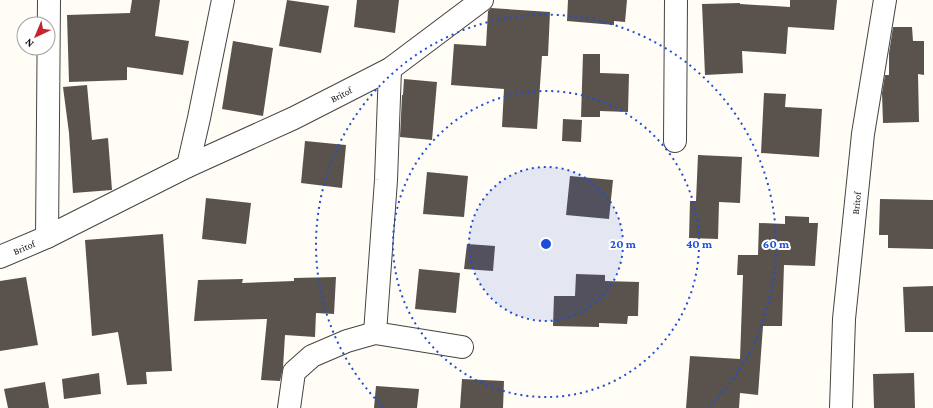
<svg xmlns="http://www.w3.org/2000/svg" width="933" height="408" font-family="'Crimson Pro',serif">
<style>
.building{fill:#5a524d}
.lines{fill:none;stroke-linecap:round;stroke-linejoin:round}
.minor-casing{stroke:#444;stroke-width:24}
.minor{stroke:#fff;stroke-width:22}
.ring{fill:none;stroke:#1d4ed8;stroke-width:2;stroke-dasharray:2 4}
.labels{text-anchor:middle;stroke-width:4;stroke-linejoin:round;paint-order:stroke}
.street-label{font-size:10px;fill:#111;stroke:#fff}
.centre{fill:#1d4ed8;stroke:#fff;stroke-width:2}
.ring-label{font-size:12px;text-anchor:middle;font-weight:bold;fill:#1d4ed8;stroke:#fff;stroke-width:4;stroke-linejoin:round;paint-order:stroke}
</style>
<rect width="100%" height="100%" fill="#fffdf5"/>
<g class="building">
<polygon points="132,0 160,0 155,36 189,41 183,75 127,67 127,80 69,82 67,15 130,13"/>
<polygon points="287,0 329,6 321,53 279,46"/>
<polygon points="357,0 399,0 395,33 354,27"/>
<polygon points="568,0 627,0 625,22 614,21 614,25 567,21"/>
<polygon points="790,0 837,0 834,30 788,27 786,54 742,51 743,73 705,75 702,4 740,3 740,4 790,7"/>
<polygon points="491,8 550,12 548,56 542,56 537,129 502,127 504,89 451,85 454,44 486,46 488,11"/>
<polygon points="893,27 912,27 913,41 924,41 924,75 918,74 919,122 883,123 882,93 885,75 889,75 889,53"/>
<polygon points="233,41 273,48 263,116 222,109"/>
<polygon points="583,54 600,54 600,73 629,74 628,112 600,111 600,117 581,117"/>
<polygon points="404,79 437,82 432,140 400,137 402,95 403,95"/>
<polygon points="87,85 92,140 108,138 112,190 73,193 69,133 63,87"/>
<polygon points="764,93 786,94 785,107 822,109 819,157 761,153"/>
<polygon points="563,119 582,120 581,142 562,141"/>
<polygon points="305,141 346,145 342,188 301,183"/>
<polygon points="698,155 742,157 740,203 719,202 718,239 689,238 690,201 696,201"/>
<polygon points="427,172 468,176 464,217 423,214"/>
<polygon points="570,176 613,180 609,219 566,215"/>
<polygon points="206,198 251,203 246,244 202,239"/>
<polygon points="880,199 933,200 933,249 888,248 888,235 879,235"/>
<polygon points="785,216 809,217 809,223 818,223 815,266 784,265 782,326 763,326 758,395 740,393 739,408 686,408 690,356 740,359 743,275 737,275 738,255 758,255 759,223 785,224"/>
<polygon points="163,234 172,371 146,372 147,384 127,385 118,332 92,336 85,240"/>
<polygon points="467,244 495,246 493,271 464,269"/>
<polygon points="419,269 460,273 456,313 415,309"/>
<polygon points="576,274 605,275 605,281 639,282 638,316 628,316 627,324 599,323 599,327 553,326 554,296 575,296"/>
<polygon points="26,277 38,345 0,351 0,281"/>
<polygon points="336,277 334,314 316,313 315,337 285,335 283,368 280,381 261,380 267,319 194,321 198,280 243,279 242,283 294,281 294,278"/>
<polygon points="933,286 933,332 905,332 903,287"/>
<polygon points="99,373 101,394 64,399 62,379"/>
<polygon points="914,373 915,408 874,408 873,374"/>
<polygon points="462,379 504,381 503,408 460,408"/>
<polygon points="45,382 49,408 8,408 4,389"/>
<polygon points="376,386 419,389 417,408 374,408"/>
</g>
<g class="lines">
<g class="minor-casing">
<g id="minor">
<polyline points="390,69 386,180 375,333 462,347"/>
<polyline points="675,141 676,0"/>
<polyline points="188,166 294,118 390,69 482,0"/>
<polyline points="47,237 49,0"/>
<polyline points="0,257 47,237 188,166 199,118 223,0"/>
<polyline points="289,408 294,372 312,356 347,341 375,333"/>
<polyline points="841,408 844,319 863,134 885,0"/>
</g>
</g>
<use href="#minor" class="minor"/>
</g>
<circle cx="546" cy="244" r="77" fill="#1d4ed8" fill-opacity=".12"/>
<g class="ring">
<circle cx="546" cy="244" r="77"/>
<circle cx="546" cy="244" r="153"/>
<path d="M383 407A230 230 0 1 1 709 407"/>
</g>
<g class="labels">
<g class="street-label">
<text transform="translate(341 94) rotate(-27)" y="4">Britof</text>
<text transform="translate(856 203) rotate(-84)" y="4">Britof</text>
<text transform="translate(24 247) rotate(-23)" y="4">Britof</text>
</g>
</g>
<circle cx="546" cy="244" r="6" class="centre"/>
<g class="ring-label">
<text x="623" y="248">20 m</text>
<text x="699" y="248">40 m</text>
<text x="776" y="248">60 m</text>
</g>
<g transform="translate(36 36) rotate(224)"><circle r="19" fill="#ffffff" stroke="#a0a0a0"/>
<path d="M0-3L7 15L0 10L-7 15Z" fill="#c4262e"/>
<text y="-6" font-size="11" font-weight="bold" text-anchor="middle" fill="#111111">N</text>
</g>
</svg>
